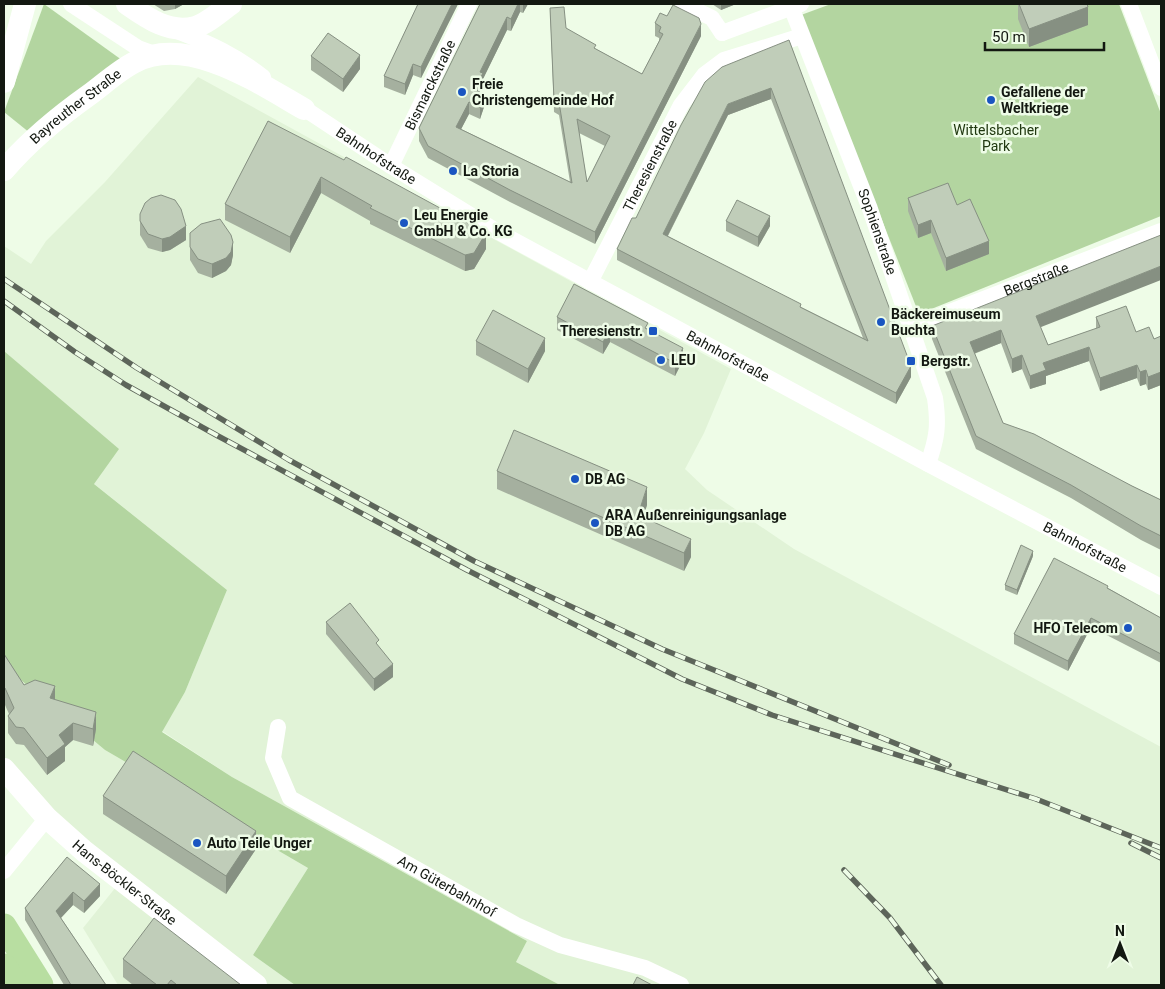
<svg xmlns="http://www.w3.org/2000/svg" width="1165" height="989" font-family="Roboto,sans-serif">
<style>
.built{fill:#e1f3d7}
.green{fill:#b3d5a0}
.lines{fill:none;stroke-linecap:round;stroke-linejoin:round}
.street{stroke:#fff;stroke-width:16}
.secondary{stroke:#fff;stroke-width:22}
.primary{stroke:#b8dea1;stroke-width:25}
.rail-casing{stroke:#5d655a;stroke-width:5.5}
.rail{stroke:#eefce7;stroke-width:4;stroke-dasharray:11;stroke-linecap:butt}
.wall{fill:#a5b09f;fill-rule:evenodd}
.shaded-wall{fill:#869082}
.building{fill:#c0cdb9;stroke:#869082;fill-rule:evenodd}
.poi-dot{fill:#1a55c1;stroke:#eefce7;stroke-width:2}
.labels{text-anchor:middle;stroke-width:5;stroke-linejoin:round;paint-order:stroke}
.poi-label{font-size:14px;font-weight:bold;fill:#131811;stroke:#eefce7;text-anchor:start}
.street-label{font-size:14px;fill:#131811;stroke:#eefce7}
.park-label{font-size:14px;fill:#203810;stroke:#eefce7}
</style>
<rect width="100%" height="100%" fill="#eefce7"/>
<g class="built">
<polygon points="198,77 731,369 704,433 685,469 707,490 794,549 1161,747 1161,985 560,985 516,962 527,941 232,777 162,731 185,692 227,590 93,483 118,449 4,351 4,246 31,264 46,241 105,182"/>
<polygon points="4,666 105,750 308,868 253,955 295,985 118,985 83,928 120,882 4,769"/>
</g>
<g class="green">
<polygon points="44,4 126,63 30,133 4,112"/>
<polygon points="831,4 1119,4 1161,114 1161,216 919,314 801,15"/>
<polygon points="4,351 119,449 94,484 227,590 185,692 162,732 232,777 527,941 516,962 560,985 295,985 253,955 308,868 105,750 4,666"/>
</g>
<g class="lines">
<g class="street">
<polyline points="71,4 138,48 157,55"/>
<polyline points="683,4 712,18 722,33"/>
<path id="s1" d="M790,4L870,209L935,398C939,426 937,438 928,464"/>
<polyline points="1129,4 1161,88"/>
<path d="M177,31C211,44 235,55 263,77"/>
<polyline points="722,33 801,4"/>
<path id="s2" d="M296,103L391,166L493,229L928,464L1161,587"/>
<path id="s3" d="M391,166L469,4"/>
<path id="s4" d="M590,282L681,105L704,75L724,60L802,36"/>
<path id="s5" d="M911,327L1161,231"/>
<path id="s6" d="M278,727L273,758L290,798L516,925L560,945L645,968L681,985"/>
<polyline points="4,871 47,818"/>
</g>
<g class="secondary">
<path d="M127,4C147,18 169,34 195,27C207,24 221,11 231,4"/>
<polyline points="4,82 25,4"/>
<path id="s7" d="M4,170C29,141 58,117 89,95C104,84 119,70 135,62C188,34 260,84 304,109"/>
<path id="s8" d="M4,769L47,818L84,851L256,985"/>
</g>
<g class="primary">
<polyline points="4,926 41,985"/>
<polyline points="4,966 16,985"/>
</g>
<g class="rail-casing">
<g id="rail">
<polyline points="4,279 137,368 289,460 474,561 662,649 949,765"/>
<polyline points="4,301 75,352 126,385 218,436 467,570 682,679 772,715 1036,799 1161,848"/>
<polyline points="1131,843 1161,858"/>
<polyline points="844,870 890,918 941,985"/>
</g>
</g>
<use href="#rail" class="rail"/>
</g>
<g class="wall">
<polygon points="153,4 184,4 175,9 164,11"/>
<polygon points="418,4 458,4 421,78 413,75 405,95 384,87 384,76"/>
<path d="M480,4H531L530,5L528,4L523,13L520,12L511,31L507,30L483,79V85L479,93L484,107L480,119L469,114L461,129L570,182L559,115L554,112L550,8L566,28L596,49L642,74L659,41V38L655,36V23L701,36L595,244L510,202L428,158L419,141V128ZM579,133L605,146L587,182Z"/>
<polygon points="712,4 736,4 721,10"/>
<polygon points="1018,4 1087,4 1088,25 1029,47 1018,19"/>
<path d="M789,40L911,377L896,404L617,260V249L636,218ZM771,99L863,338L801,307L668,236L728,115Z"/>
<polygon points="311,56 360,69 343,92 311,70"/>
<polygon points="268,121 486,249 474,269 465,271 370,224 370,221 321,193 290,253 225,220 225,204"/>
<polygon points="908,198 957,205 989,254 946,271 931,233 918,238 908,211"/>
<polygon points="140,214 186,240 170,250 162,252 148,248 140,235"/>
<polygon points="726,221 770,226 758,247 726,231"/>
<polygon points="190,233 233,255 231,265 226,271 212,278 198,273 190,260"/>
<polygon points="557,317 648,329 683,360 675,376 610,342 603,354 557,330"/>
<polygon points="1096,317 1154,339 1161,336 1161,385 1148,390 1146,384 1140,386 1137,378 1100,391 1089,361 1046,376 1046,384 1030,389 1022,369 1012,373 1001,343 974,354 1003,423 1161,500 1161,550 1141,540 1071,498 976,449 932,339 932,326 1041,328 1048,345 1096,329"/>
<polygon points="476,341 545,351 528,383 476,355"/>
<polygon points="497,471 647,505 643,517 691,557 684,571 497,489"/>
<polygon points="1033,556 1017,595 1005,590 1005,585"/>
<polygon points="1108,588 1161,618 1161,663 1091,627 1068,671 1014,644 1014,634"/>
<polygon points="326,622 393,677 374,691 326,634"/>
<polygon points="4,654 24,685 55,700 96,729 93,746 73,740 65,747 65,761 47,775 24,745 16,744 8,733 8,716 9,714 5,705"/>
<polygon points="103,796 256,849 226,894 103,814"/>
<polygon points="67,857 100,896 84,913 73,905 61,918 106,985 64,985 25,920 25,908"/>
<polygon points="123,959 241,985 133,985 123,977"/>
</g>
<g class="shaded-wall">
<polygon points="175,4 184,4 175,9"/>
<polygon points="452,4 458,4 421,78 421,67"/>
<polygon points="518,4 520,4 520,12 511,31 511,19"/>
<polygon points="523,4 528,4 523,13"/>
<polygon points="721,4 736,4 721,10"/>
<polygon points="1088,7 1088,25 1029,47 1029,29"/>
<polygon points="507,17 507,30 483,79 483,85 474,103 474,91 480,72"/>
<polygon points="701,24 701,36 595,244 595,232"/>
<polygon points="360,55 360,69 343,92 343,79"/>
<polygon points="413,64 413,75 405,95 405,84"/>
<polygon points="771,88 771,99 728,115 663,245 663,234 728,104"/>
<polygon points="484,95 484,107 480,119 480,107"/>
<polygon points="469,102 469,114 456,139 456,127"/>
<polygon points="321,177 321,193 290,253 290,237"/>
<polygon points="770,216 770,226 758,247 758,237"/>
<polygon points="931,220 931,233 918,238 918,225"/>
<polygon points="186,226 186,240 170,250 162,252 162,239"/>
<polygon points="486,233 486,249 474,269 465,271 465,255"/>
<polygon points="989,241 989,254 946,271 946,258"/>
<polygon points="233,242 233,255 231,265 226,271 212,278 212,264"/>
<polygon points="1161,266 1161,280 1036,329 1036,316"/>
<polygon points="610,329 610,342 603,354 603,342"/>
<polygon points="1001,330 1001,343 970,355 970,342"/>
<polygon points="545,338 545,351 528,383 528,369"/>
<polygon points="1089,347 1089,361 1046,376 1046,384 1030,389 1030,376 1043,363"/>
<polygon points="683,348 683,360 675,376 675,363"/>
<polygon points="1022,355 1022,369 1012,373 1012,359"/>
<polygon points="1137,365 1137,378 1100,391 1100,378"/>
<polygon points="911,366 911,377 896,404 896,393"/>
<polygon points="1146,370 1146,384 1140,386 1140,372"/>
<polygon points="1161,372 1161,385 1148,390 1148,377"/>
<polygon points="647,487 647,505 638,533 638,515"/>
<polygon points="691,539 691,557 684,571 684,553"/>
<polygon points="1033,551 1033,556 1017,595 1017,590"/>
<polygon points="1091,618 1091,627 1068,671 1068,661"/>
<polygon points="393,664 393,677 374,691 374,679"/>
<polygon points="55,686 55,703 50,698"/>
<polygon points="5,688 5,705 4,706 4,689"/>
<polygon points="96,712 96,729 93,746 93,729"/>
<polygon points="73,723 73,740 65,747 65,761 47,775 47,758 59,735"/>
<polygon points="256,831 256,849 226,894 226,876"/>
<polygon points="100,884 100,896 84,913 84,901"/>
<polygon points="73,892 73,905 56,923 56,911"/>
</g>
<g class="building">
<polygon points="418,4 452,4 421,67 413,64 405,84 384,76"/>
<path d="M480,4H518L511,19L507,17L480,72L483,73L474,91L484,95L480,107L469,102L456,127L572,183L559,102L554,100L550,8L564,7L566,28L596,45L594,48L642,74L663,34L659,32L661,27L655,23L660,13L667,16L673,5L699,18L701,24L595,232L510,190L428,146L419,128ZM577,119L610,136L587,182Z"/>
<polygon points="1019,4 1087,4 1088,7 1029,29"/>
<polygon points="328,33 360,55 343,79 311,56"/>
<path d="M789,40L911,366L896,393L617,249L632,218H636L681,125L705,82L722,67ZM771,88L843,278L868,341L800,307L801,304L663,234L728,104Z"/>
<polygon points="268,121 344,160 346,157 486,233 474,253 465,255 370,208 372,206 321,177 290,237 225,204"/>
<polygon points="948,183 957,205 970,199 989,241 946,258 931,220 918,225 908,198"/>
<polygon points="161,195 175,200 181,209 186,226 170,237 162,239 148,234 140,221 140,214 145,203 151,198"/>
<polygon points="737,200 770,216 758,237 726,221"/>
<polygon points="220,219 231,235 233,242 231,252 226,258 212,264 198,259 190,247 190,233 201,224"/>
<polygon points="1161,235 1161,266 1036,316 1048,345 1100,327 1096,317 1126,306 1136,332 1149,327 1154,339 1161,336 1161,372 1148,377 1146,370 1140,372 1137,365 1100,378 1089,347 1043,363 1046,370 1030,376 1022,355 1012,359 1001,330 970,342 1003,423 1034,434 1132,486 1161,500 1161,536 1141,526 1071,485 976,436 932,326"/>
<polygon points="574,284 648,323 645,328 683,348 675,363 610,329 603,342 557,317"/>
<polygon points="493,310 545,338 528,369 476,341"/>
<polygon points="514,430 647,487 638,515 691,539 684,553 497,471"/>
<polygon points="1021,545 1033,551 1017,590 1005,585"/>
<polygon points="1054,558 1108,586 1107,588 1161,618 1161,654 1091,618 1068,661 1014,634"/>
<polygon points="350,603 379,640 376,643 393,664 374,679 326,622"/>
<polygon points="4,654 24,685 35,680 55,686 50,698 96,712 93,729 73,723 59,735 65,744 47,758 24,728 16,727 8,716 14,708 5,688 4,689"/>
<polygon points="133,751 256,831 226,876 103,796"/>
<polygon points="67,857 100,884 84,901 73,892 56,911 106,985 71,985 25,908"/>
<polygon points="154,918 241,985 177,985 171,980 167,985 157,985 123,959"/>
<polygon points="637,977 652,985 633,985"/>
</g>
<g class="poi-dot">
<circle cx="462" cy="92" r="5"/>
<circle cx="991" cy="100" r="5"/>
<circle cx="453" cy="171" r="5"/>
<circle cx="404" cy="223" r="5"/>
<circle cx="881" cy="322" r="5"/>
<rect x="648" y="326" width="10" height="10" rx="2.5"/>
<circle cx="661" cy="360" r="5"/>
<rect x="906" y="356" width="10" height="10" rx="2.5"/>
<circle cx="575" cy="479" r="5"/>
<circle cx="595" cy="523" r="5"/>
<circle cx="1128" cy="628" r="5"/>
<circle cx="197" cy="843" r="5"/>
</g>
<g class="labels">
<g class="poi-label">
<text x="472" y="89">Freie<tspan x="472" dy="16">Christengemeinde Hof</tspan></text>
<text x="1001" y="97">Gefallene der<tspan x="1001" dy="16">Weltkriege</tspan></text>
<text x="463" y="176">La Storia</text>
<text x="414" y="220">Leu Energie<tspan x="414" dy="16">GmbH &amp; Co. KG</tspan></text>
<text x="891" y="319">Bäckereimuseum<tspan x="891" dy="16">Buchta</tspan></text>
<text x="643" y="336" text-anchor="end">Theresienstr.</text>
<text x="671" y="365">LEU</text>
<text x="921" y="366">Bergstr.</text>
<text x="585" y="484">DB AG</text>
<text x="605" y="520">ARA Außenreinigungsanlage<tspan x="605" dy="16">DB AG</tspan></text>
<text x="1118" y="633" text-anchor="end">HFO Telecom</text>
<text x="207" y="848">Auto Teile Unger</text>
</g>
<g class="street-label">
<text dy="5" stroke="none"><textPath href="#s3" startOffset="90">Bismarckstraße</textPath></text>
<text dy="5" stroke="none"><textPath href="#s7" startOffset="96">Bayreuther Straße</textPath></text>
<text dy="5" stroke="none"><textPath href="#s2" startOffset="96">Bahnhofstraße</textPath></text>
<text dy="5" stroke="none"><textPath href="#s4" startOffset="131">Theresienstraße</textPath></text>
<text dy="5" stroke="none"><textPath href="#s1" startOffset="244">Sophienstraße</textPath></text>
<text dy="5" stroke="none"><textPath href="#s5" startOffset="134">Bergstraße</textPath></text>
<text dy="5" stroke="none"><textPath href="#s2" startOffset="501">Bahnhofstraße</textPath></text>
<text dy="5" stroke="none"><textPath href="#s2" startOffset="906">Bahnhofstraße</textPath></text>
<text dy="5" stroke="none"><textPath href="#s8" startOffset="166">Hans-Böckler-Straße</textPath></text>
<text dy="5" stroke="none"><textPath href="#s6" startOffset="255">Am Güterbahnhof</textPath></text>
</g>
<g class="park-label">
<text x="996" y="135">Wittelsbacher<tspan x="996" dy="16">Park</tspan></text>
</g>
</g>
<rect width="1165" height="989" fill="none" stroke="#131811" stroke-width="10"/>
<g transform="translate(1120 944)" stroke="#eefce7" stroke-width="4" paint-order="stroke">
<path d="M0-4L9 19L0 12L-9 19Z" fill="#131811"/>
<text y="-8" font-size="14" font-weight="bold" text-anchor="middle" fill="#131811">N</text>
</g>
<path d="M985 42v8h119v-8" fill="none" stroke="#131811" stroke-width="2.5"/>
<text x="992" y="42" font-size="15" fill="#131811" stroke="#eefce7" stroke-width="4" paint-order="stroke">50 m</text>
</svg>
